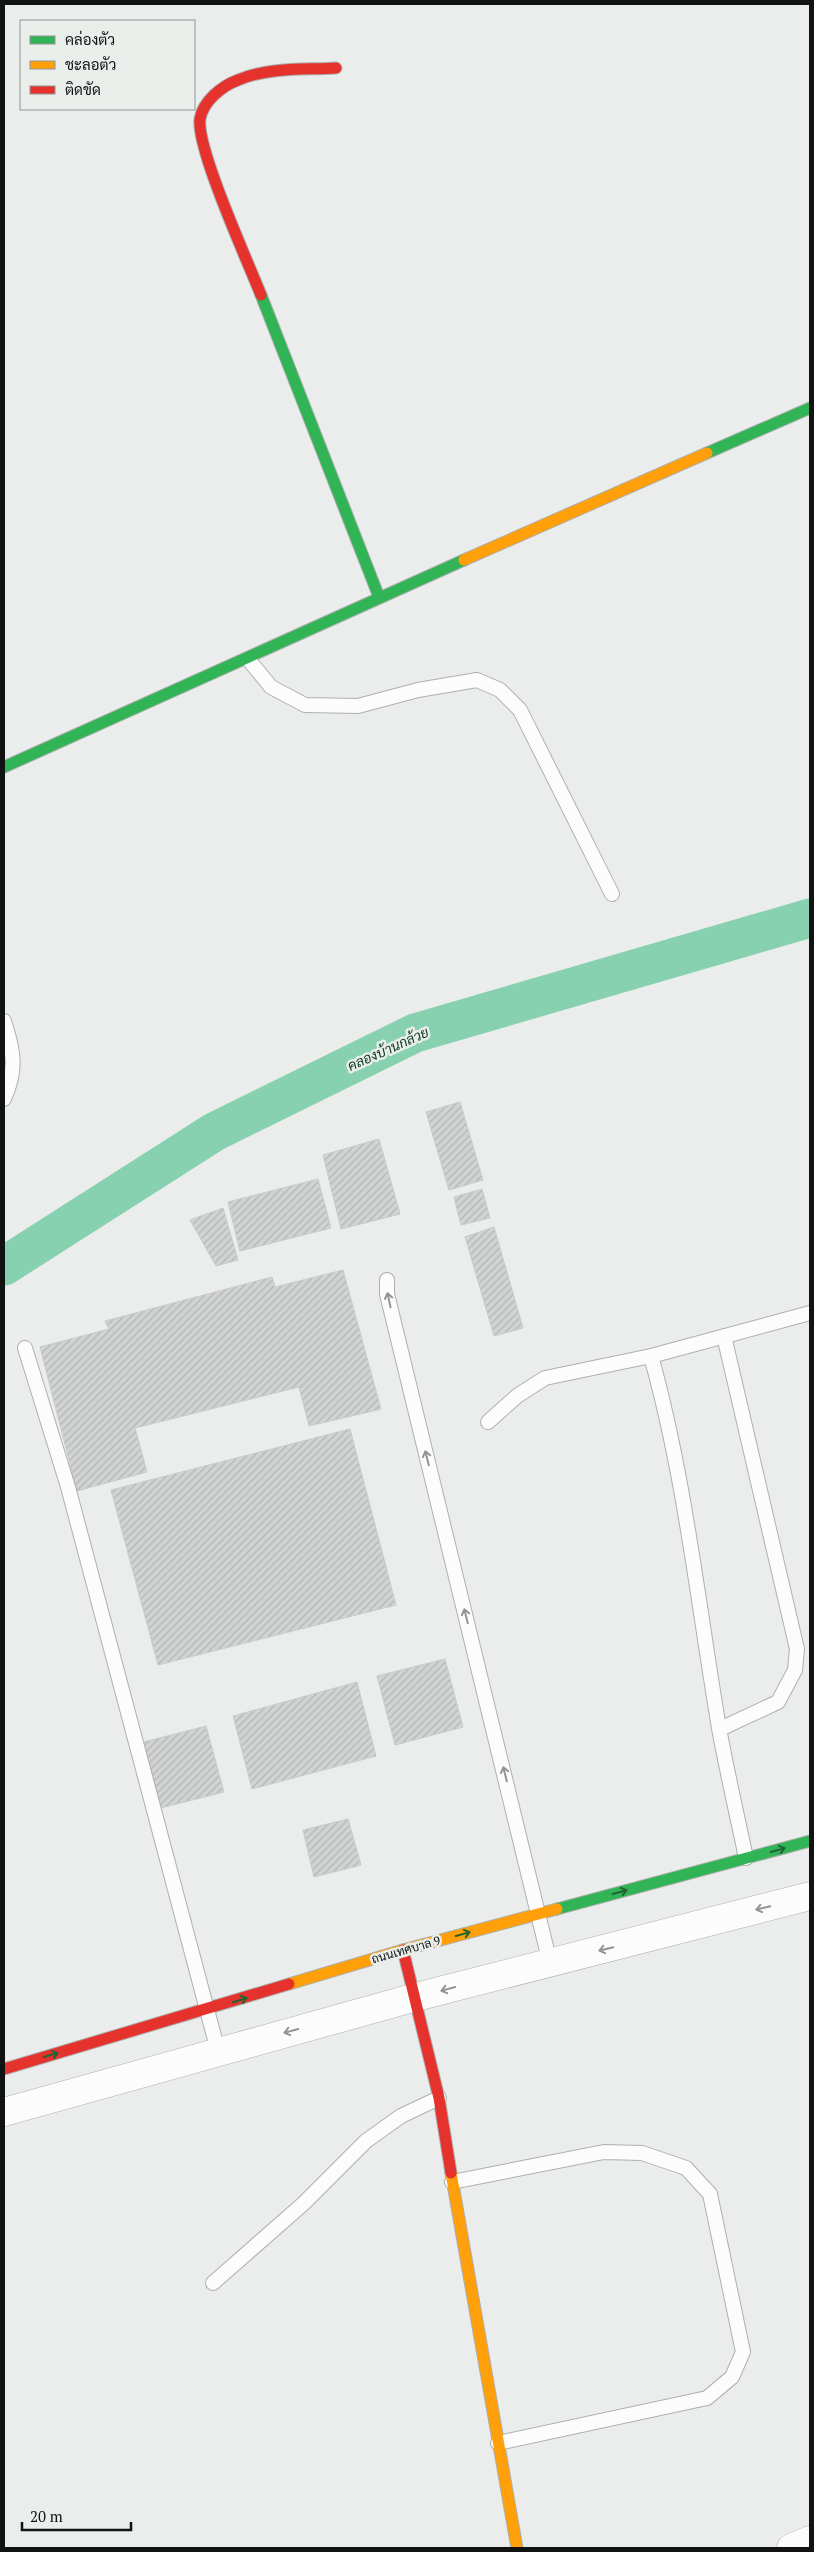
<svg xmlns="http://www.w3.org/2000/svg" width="814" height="2552" font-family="'PT Serif',Sarabun,serif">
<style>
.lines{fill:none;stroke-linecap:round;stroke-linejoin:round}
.canal{stroke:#88d1b0;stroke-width:39}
.building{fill:url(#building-hatch);stroke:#c9cbca}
.lane-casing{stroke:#aeb0af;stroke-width:16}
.street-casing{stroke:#aeb0af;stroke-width:29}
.fast-casing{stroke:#aeb0af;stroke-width:13}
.slow-casing{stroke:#aeb0af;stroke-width:13}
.jam-casing{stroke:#aeb0af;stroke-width:13}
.lane{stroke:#fcfcfc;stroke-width:14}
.street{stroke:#fcfcfc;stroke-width:28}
.fast{stroke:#30b455;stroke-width:11}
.slow{stroke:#ff9f0a;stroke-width:11}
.jam{stroke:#e5322d;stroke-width:11}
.oneway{stroke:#929393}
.oneway2{stroke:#206434}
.labels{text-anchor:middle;stroke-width:5;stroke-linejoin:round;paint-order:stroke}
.street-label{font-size:12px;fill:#111312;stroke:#e9eeeb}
.water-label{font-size:14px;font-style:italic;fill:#0b3926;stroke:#e9eeeb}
</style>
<defs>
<pattern id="building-hatch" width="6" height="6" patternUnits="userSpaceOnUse" patternTransform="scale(1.25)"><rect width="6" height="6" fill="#d2d4d3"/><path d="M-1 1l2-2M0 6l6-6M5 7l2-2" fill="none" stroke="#b3b5b4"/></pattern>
</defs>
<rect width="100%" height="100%" fill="#eaedeb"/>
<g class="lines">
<polyline class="canal" points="4,1266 214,1132 415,1033 810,918"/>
</g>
<g class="building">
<polygon points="460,1102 483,1180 449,1190 426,1112"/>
<polygon points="379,1139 400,1214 341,1229 323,1155"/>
<polygon points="318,1179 331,1228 240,1251 228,1202"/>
<polygon points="482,1189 490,1218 461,1225 454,1197"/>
<polygon points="223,1208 238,1260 216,1266 190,1220"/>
<polygon points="494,1227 523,1328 494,1336 465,1237"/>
<polygon points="343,1270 381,1409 309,1426 299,1387 135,1428 147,1472 77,1491 40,1347 109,1329 105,1321 272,1277 275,1287"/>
<polygon points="350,1429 396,1605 158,1665 111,1490"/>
<polygon points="445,1659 463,1727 395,1745 377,1676"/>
<polygon points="357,1682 376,1756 252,1789 233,1716"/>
<polygon points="206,1726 224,1792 157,1809 140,1743"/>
<polygon points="348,1819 361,1865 314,1877 303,1830"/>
</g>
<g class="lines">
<g class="lane-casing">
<g id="lane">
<polyline points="248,659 271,687 305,705 358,706 418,690 477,680 500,690 520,710 612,894"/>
<path d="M4,1021C14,1051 17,1070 4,1099"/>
<polyline points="387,1280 387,1294 550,1963"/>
<polyline points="25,1348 68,1487 218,2051"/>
<polyline points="488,1422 517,1396 545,1378 651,1356"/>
<polyline points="720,1729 778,1702 795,1670 797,1649 724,1336"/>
<path d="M746,1858C737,1815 727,1772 719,1728C698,1604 685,1478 651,1356L810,1313"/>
<polyline points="452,2182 604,2152 642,2153 686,2168 710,2194 743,2352 732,2377 707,2398 498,2443"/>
<polyline points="213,2283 303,2204 366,2141 401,2116 439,2098"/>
</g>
</g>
<g class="street-casing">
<g id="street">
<polyline points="4,2112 416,1997 810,1896"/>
<polyline points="791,2548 810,2540"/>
</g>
</g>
<g class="fast-casing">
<g id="fast">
<polyline points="261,295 379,597"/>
<polyline points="707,453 810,408"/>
<polyline points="4,767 464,560"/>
<polyline points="557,1909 810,1841"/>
</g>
</g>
<g class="slow-casing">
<g id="slow">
<polyline points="464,560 707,453"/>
<polyline points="289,1984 403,1950 557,1909"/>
<polyline points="451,2173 517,2548"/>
</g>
</g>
<g class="jam-casing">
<g id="jam">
<path d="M261,295C248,262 196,148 200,119C203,101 222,86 238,80C268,67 304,70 336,68"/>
<polyline points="403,1950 439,2098 451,2173"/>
<polyline points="4,2069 289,1984"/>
</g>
</g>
<use href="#lane" class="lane"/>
<use href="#street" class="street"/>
<use href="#fast" class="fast"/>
<use href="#slow" class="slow"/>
<use href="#jam" class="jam"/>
</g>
<defs><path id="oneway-shaft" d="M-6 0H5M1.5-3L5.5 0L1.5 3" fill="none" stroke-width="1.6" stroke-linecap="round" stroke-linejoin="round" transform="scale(1.25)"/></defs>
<g class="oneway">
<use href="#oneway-shaft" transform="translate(389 1300) rotate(-102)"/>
<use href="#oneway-shaft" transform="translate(427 1458) rotate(-104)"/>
<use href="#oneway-shaft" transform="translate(466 1616) rotate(-104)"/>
<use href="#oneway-shaft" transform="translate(505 1774) rotate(-104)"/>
<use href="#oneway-shaft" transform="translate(763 1908) rotate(166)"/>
<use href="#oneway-shaft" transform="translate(606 1949) rotate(166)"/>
<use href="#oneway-shaft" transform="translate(448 1989) rotate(165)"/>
<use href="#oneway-shaft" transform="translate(291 2031) rotate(165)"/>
</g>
<g class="oneway2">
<use href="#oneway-shaft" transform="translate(778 1850) rotate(-15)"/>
<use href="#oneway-shaft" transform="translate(620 1892) rotate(-15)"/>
<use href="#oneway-shaft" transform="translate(463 1934) rotate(-15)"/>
<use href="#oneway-shaft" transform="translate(240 2000) rotate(-17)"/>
<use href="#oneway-shaft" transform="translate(51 2055) rotate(-16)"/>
</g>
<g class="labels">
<g class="street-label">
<text transform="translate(406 1950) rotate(-16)" y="4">ถนนเทศบาล 9</text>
</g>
<g class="water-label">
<text transform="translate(388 1049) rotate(-24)" y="5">คลองบ้านกล้วย</text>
</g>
</g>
<rect width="814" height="2552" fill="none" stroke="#111312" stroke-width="10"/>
<rect x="20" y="20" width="175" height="90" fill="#e9eeeb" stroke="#939694"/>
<rect x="30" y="36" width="25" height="8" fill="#30b455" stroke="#939694"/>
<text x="65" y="45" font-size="15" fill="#111312">คล่องตัว</text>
<rect x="30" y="61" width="25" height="8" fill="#ff9f0a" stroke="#939694"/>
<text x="65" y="70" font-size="15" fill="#111312">ชะลอตัว</text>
<rect x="30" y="86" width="25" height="8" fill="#e5322d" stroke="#939694"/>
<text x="65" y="95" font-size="15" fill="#111312">ติดขัด</text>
<path d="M22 2522v8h109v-8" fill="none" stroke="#111312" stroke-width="2.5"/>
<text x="30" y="2522" font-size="15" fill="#111312" stroke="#e9eeeb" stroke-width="4" paint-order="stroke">20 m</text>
</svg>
